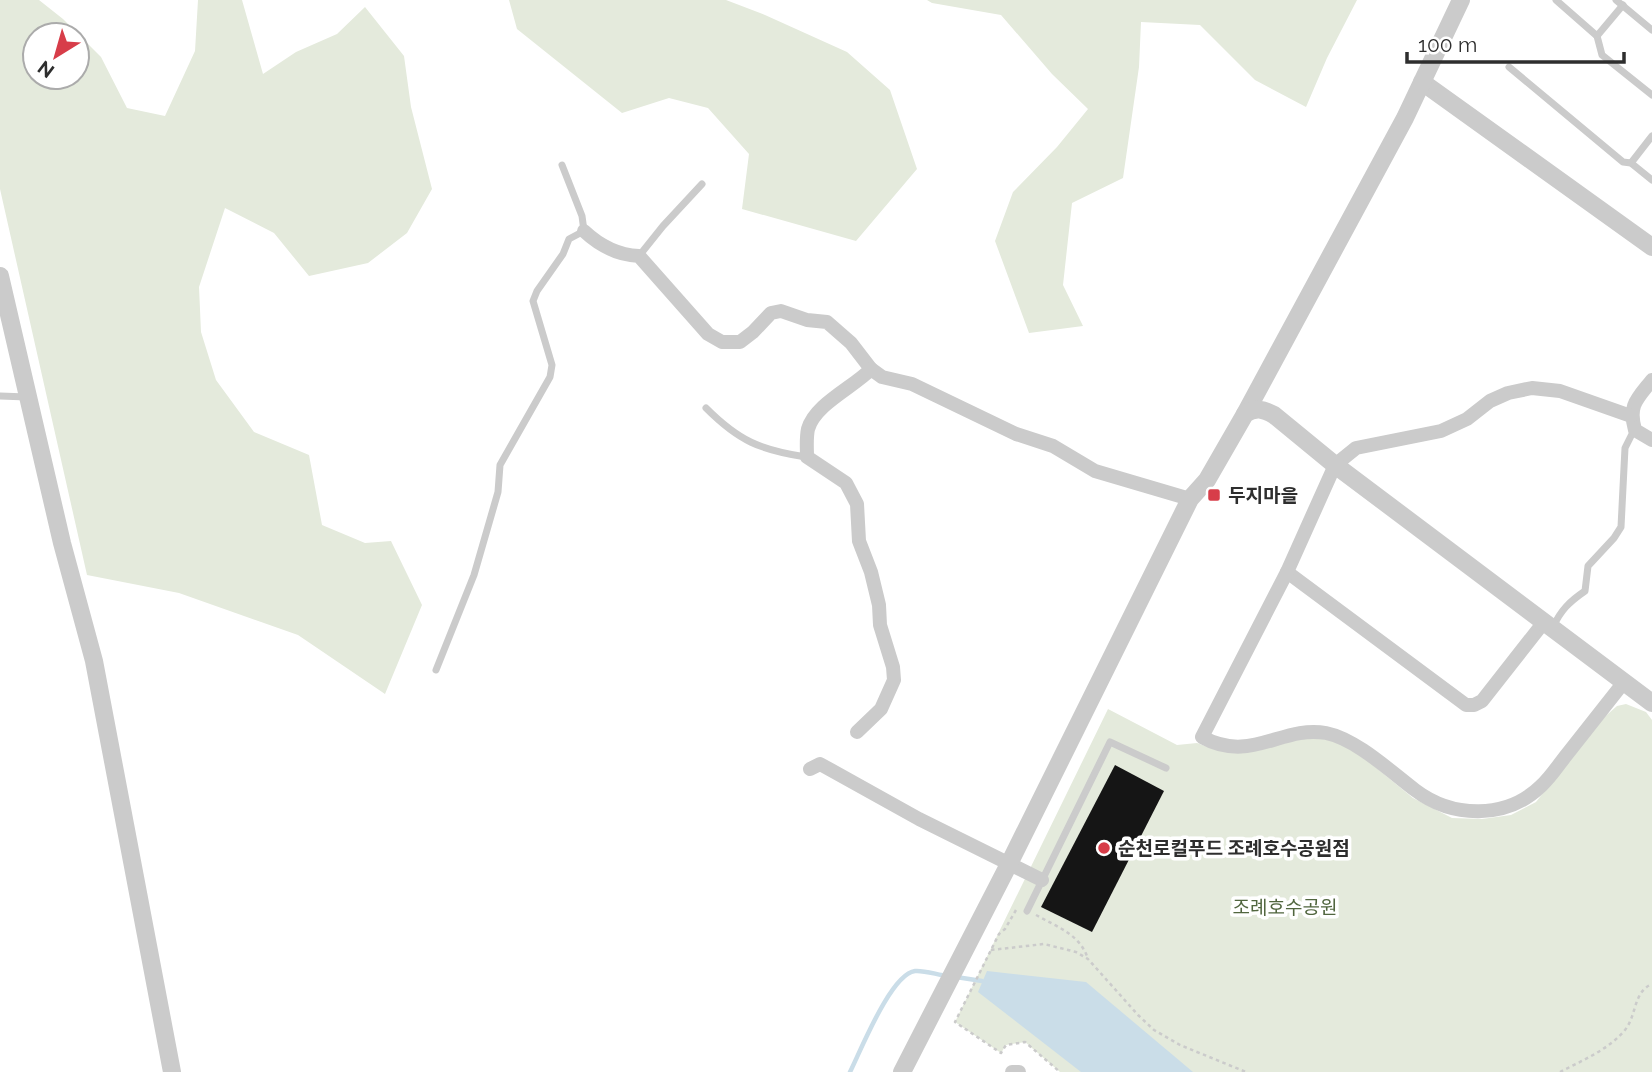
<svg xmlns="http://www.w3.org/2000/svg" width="1652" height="1072" font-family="Raleway,'Noto Sans KR',sans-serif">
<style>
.green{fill:#e4eadc;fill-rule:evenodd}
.water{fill:#cadde8}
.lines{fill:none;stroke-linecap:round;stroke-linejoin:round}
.stream{stroke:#cadde8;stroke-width:4.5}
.building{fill:#151515}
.path{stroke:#cbcbcb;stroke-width:2.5;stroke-dasharray:3.5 3.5;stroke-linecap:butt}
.service{stroke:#cbcbcb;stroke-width:7}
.minor{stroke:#cbcbcb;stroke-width:14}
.tertiary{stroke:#cbcbcb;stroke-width:18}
.poi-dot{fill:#d73d49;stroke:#fff;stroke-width:2.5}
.labels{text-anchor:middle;stroke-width:7;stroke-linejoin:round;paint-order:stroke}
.poi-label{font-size:19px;font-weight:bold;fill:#2e2e2e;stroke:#fff;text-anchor:start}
.park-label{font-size:19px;fill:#51663f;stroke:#fff}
</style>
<rect width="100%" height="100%" fill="#fff"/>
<g class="green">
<path d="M0,0H39L63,19L101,57L127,108L165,116L195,51L198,0H242L263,74L296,52L337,34L365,7L404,56L411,107L432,189L407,233L368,263L309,276L274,233L225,208L199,287L201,332L216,380L254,432L309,455L322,525L365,543L391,541L422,605L385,694L298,635L179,593L87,575L0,189ZM35,35H77V77H35Z"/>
<polygon points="509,0 726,0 765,15 847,52 890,90 917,169 856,241 742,209 749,154 708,108 669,98 622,113 517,29"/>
<polygon points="927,0 1357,0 1327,58 1306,107 1255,80 1200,25 1141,22 1139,67 1123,178 1072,203 1063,285 1083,326 1029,333 995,241 1013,192 1057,147 1088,109 1052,74 1001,15 932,3"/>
<polygon points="1626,704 1646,712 1652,720 1652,1072 1060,1072 1025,1042 1006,1045 1001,1053 955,1022 1108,709 1177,745 1197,743 1216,750 1319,737 1346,743 1413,798 1452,818 1482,819 1511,815 1536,802 1601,720 1617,706"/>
</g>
<polygon class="water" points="987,971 1086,982 1193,1072 1081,1072 978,992"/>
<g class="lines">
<g class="stream">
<polyline points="956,977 982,981"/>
<path d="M850,1072C861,1050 891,974 915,971C924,970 938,975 948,976"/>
</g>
</g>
<polygon class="building" points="1115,765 1164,791 1092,932 1041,907"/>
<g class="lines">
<g class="path">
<polyline points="1016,910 1005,929 999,934 955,1022 1001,1053 1006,1045 1025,1042 1060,1072"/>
<path d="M1036,915C1057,927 1080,934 1088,959"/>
<polyline points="991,950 1044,944 1076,952 1088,959 1138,1015 1154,1030 1180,1045 1246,1072"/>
<path d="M1560,1072C1583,1060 1608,1050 1625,1030C1637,1015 1633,992 1652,984"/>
</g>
<g class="service">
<polyline points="1556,0 1597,36 1602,55 1652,95"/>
<polyline points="1616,0 1652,30"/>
<polyline points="1597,36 1623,5"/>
<polyline points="1509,67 1623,162 1631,163 1652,180"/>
<polyline points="1631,163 1652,136"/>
<polyline points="639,256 663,226 702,184"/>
<polyline points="0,396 27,397"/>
<path d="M706,408C739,441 760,450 806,457"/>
<path d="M1553,627C1561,610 1569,602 1585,591L1588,566L1614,538L1621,527L1625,448L1634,430"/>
<polyline points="436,670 474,575 498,492 500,465 550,377 552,365 533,301 537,291 563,254 569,239 584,231 582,216 562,165"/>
<polyline points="1027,911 1110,742 1166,768"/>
</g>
<g class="minor">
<path d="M584,231C600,246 618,255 639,256L708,334L722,342H740L753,332L771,313L781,311L807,320L827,322L851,343L871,369"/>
<path d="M1652,380C1637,399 1628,405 1635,430L1652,440"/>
<polyline points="1287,572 1466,705 1474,705 1482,701 1544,622"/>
<path d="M1624,682C1605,706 1587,729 1568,753C1559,764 1551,777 1541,786C1506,820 1452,818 1415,790C1390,771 1356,739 1326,733C1282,725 1251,764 1202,737L1287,572L1335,465L1356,448L1441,431L1467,419L1490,401L1508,393L1532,388L1560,391L1631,416"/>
<path d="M857,732L881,709L894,680L893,667L880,625L879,605L871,572L859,541L857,504L846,483L807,457C807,448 806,438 808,429C815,404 854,387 871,369L882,377L912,384L1016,434L1053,446L1095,471L1190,499"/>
<polyline points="810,769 820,764 919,819 1042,880"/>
<polyline points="1012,1072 1019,1072"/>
</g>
<g class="tertiary">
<polyline points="1422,82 1652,247"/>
<polyline points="0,276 62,543 94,661 172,1072"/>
<polyline points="1245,414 1405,118 1461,0"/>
<path d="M902,1072L1009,864L1190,499L1207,480L1245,414C1256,407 1263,409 1274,415L1335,465L1652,703"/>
</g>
</g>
<g class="poi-dot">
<rect x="1207" y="488" width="14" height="14" rx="3.5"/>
<circle cx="1104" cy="848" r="7"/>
</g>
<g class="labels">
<g class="poi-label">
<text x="1228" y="502">두지마을</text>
<text x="1118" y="855">순천로컬푸드 조례호수공원점</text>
</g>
<g class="park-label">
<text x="1285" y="914">조례호수공원</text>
</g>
</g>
<g transform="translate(56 56) rotate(217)"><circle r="33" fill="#ffffff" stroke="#ababab" stroke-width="2"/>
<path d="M0-5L12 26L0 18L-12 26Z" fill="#d73d49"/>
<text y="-10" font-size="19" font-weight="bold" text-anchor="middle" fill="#2e2e2e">N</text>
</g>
<path d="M1407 52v10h217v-10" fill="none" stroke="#2e2e2e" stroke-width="3.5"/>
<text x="1418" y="52" font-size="21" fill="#2e2e2e" stroke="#ffffff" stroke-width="5" paint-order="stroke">100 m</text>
</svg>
